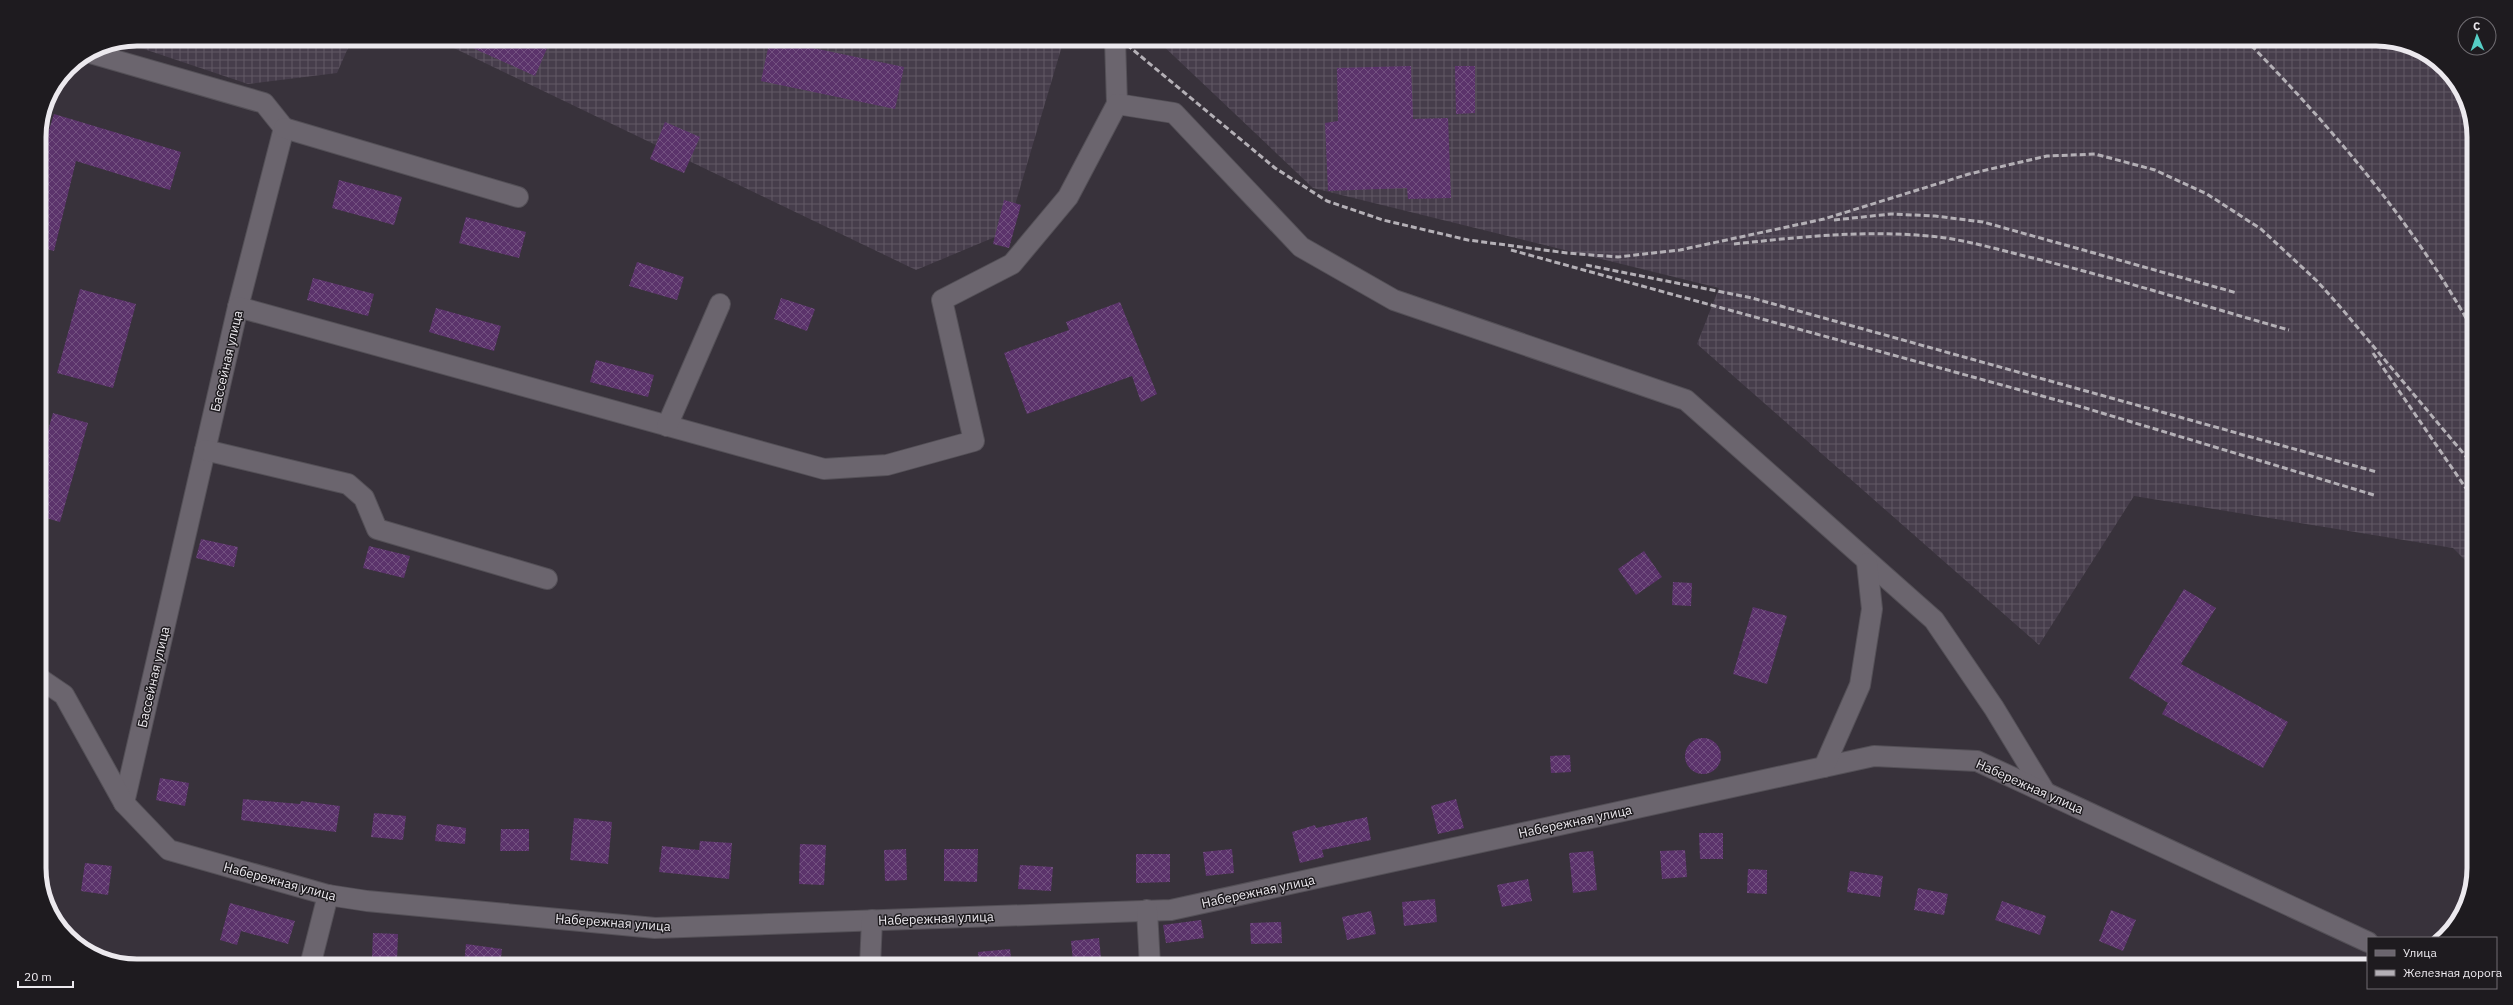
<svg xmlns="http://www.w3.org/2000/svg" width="2513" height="1005" font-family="'IBM Plex Sans',sans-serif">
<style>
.industrial{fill:url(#industrial-grid)}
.building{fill:url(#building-cross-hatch)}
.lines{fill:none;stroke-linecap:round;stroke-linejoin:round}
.minor-casing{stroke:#545057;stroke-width:22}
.minor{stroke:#6b656e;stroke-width:20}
.rail{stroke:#b4b0b6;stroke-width:3;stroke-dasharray:6 3;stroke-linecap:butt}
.labels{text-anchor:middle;stroke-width:3;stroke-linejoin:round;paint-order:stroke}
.street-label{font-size:13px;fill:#ece9ee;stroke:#1e1b1f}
.rim{fill:none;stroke:#ece9ee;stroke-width:5}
</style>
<defs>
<pattern id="industrial-grid" width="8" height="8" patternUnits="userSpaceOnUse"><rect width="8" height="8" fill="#463d4b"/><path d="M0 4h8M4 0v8" fill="none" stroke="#615965"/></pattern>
<pattern id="building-cross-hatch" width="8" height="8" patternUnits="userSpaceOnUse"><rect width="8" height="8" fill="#5b336b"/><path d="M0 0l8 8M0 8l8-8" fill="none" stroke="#735180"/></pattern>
</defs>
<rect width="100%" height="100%" fill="#38323b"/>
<g class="industrial">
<polygon points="137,39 352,39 337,73 248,84 123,42"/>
<polygon points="435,39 1064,39 1007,232 916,270"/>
<polygon points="1156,39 2376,39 2408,44 2454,78 2474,131 2474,569 2453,548 2134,496 2039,645 1697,344 1719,288 1313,188"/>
</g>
<g class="building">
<polygon points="453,39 551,39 535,76"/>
<polygon points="770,39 904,67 895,109 761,81"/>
<polygon points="1411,66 1413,119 1448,118 1451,198 1408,199 1407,188 1328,191 1325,123 1338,121 1337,68"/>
<polygon points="1455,66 1475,66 1475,113 1456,114"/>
<polygon points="54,114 181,152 170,190 76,161 54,251 39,247 39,163"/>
<polygon points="665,122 700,137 684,173 650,159"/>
<polygon points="339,180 402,197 394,225 332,208"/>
<polygon points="1004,200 1021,205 1009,248 993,244"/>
<polygon points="466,217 526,232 519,258 459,243"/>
<polygon points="637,262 684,277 677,300 629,286"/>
<polygon points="313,278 374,294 368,316 307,300"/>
<polygon points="80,289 136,304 113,388 57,373"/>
<polygon points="781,298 815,309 807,331 774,319"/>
<polygon points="1120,302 1157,394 1141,402 1132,376 1027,414 1004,353 1069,330 1066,322"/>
<polygon points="436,308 501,326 494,351 429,332"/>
<polygon points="596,360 654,375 648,397 590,382"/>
<polygon points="53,413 88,423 60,522 39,516 39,462"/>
<polygon points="201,539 238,547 234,567 196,558"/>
<polygon points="369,546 410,556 404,578 363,568"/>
<polygon points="1644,551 1662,577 1636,595 1618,569"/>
<polygon points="1673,582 1692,583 1691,606 1672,605"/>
<polygon points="2184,589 2216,608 2181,664 2288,722 2263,768 2162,714 2168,703 2129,678"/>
<polygon points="1753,607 1787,616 1767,684 1733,674"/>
<circle cx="1703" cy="756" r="18"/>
<polygon points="1570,755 1571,772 1551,773 1550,756"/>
<polygon points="160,778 189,783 185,806 156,800"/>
<polygon points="243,799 300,804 301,801 340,806 336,832 241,820"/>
<polygon points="1456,799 1464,828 1438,834 1431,806"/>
<polygon points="374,813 406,816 403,840 371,837"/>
<polygon points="1367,817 1371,840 1322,850 1324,857 1300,863 1292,832 1315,825 1316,828"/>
<polygon points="574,818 612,822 608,864 570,860"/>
<polygon points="437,824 466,828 465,844 435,841"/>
<polygon points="501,829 529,829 529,851 500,851"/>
<polygon points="1699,833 1723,833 1723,859 1700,859"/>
<polygon points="700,841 732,843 729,879 659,872 662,846 699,850"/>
<polygon points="800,844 826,845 824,885 799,884"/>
<polygon points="906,849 907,880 885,881 884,850"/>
<polygon points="944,849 978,849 977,882 944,881"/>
<polygon points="1232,849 1234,873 1206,876 1203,852"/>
<polygon points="1685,850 1687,877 1662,879 1660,851"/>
<polygon points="1593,851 1597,890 1573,893 1569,853"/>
<polygon points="1136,854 1170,854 1170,882 1136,883"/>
<polygon points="85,863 112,866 108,895 81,891"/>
<polygon points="1020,865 1053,867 1051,891 1018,889"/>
<polygon points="1748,869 1767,870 1767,894 1747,893"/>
<polygon points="1850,871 1883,876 1880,897 1847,892"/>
<polygon points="1528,879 1532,901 1502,907 1497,885"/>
<polygon points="1918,888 1948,894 1944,915 1914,910"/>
<polygon points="1435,899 1437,922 1404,926 1402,902"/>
<polygon points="2002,901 2046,916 2040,935 1995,920"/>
<polygon points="230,903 295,921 288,944 241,931 237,945 220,940"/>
<polygon points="2111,910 2136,920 2123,951 2099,941"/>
<polygon points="1371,911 1376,934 1347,940 1342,917"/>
<polygon points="1201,920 1204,938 1166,943 1163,925"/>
<polygon points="1281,922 1282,943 1251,944 1250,923"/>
<polygon points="373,933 398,934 397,960 372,959"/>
<polygon points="1099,938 1101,958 1073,961 1071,941"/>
<polygon points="466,944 502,949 500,966 464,965"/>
<polygon points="1010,949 1012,966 979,966 978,952"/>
</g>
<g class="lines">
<g class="minor-casing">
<g id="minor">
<polyline points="1115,39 1117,104"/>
<polyline points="90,53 264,103 284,128 238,307 124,803"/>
<polyline points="284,128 518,197"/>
<polyline points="238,307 824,469 887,465 974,441 942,300 1012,264 1068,197 1117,104 1174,113 1301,247 1394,300 1686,400 1934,620 1994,708 2045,792"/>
<polyline points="667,426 720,304"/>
<polyline points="205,450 348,484 364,498 377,529 547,579"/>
<polyline points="39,678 64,695 124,803 169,850 328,895 367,901 655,928 1171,910 1874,756 1977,761 2368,942"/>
<polyline points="1824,767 1860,685 1872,609 1867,563"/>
<polyline points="1147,910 1150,966"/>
<polyline points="310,966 328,895"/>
<polyline points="870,966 872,920"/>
</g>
</g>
<use href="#minor" class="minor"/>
<g class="rail">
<polyline points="1120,39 1275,168 1327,201 1383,220 1468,240 1567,253 1618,257 1680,250 1824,219 1969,174 2047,156 2095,154 2155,170 2207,194 2261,229 2317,281 2342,309 2474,466"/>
<path d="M2245,39C2334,130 2412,221 2474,332"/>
<polyline points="1834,220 1891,214 1935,216 1983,222 2237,293"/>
<path d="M1734,244C1799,237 1864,230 1929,236C1964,239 1999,250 2033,258C2119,279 2204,306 2289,330"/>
<polyline points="1511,250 2082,407 2374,495"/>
<polyline points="1586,265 1752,298 2377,472"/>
<polyline points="2373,353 2474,500"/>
</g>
</g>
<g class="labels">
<g class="street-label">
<text transform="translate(226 361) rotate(-77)" y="5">Бассейная улица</text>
<text transform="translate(153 677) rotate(-77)" y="5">Бассейная улица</text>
<text transform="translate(2030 786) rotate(24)" y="5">Набережная улица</text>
<text transform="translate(1575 821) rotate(-12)" y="5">Набережная улица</text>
<text transform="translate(280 881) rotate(15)" y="5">Набережная улица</text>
<text transform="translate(1258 891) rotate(-12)" y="5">Набережная улица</text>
<text transform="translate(936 918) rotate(-2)" y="5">Набережная улица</text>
<text transform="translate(613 922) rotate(4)" y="5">Набережная улица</text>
</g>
</g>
<path d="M0 0H2513V1005H0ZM137 46H2376A91 91 0 0 1 2467 137V868A91 91 0 0 1 2376 959H137A91 91 0 0 1 46 868V137A91 91 0 0 1 137 46Z" fill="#1e1b1f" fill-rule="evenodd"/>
<path class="rim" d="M137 46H2376A91 91 0 0 1 2467 137V868A91 91 0 0 1 2376 959H137A91 91 0 0 1 46 868V137A91 91 0 0 1 137 46Z"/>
<rect x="2367" y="937" width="130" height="52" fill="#1e1b1f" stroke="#706d72"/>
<rect x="2375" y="950" width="20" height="6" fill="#6b656e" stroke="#706d72"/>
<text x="2403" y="957" font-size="12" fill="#ece9ee">Улица</text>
<rect x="2375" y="970" width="20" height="6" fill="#b4b0b6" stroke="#706d72"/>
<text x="2403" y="977" font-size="12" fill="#ece9ee">Железная дорога</text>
<g transform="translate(2477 36) rotate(358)"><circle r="19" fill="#1e1b1f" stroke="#706d72"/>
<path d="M0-3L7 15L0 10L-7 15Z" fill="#55cec5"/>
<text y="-6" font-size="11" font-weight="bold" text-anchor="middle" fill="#ece9ee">С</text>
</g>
<path d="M18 981v6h55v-6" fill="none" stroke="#ece9ee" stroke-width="2"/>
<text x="24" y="981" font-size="12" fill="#ece9ee" stroke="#1e1b1f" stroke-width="3" paint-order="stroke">20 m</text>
</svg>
